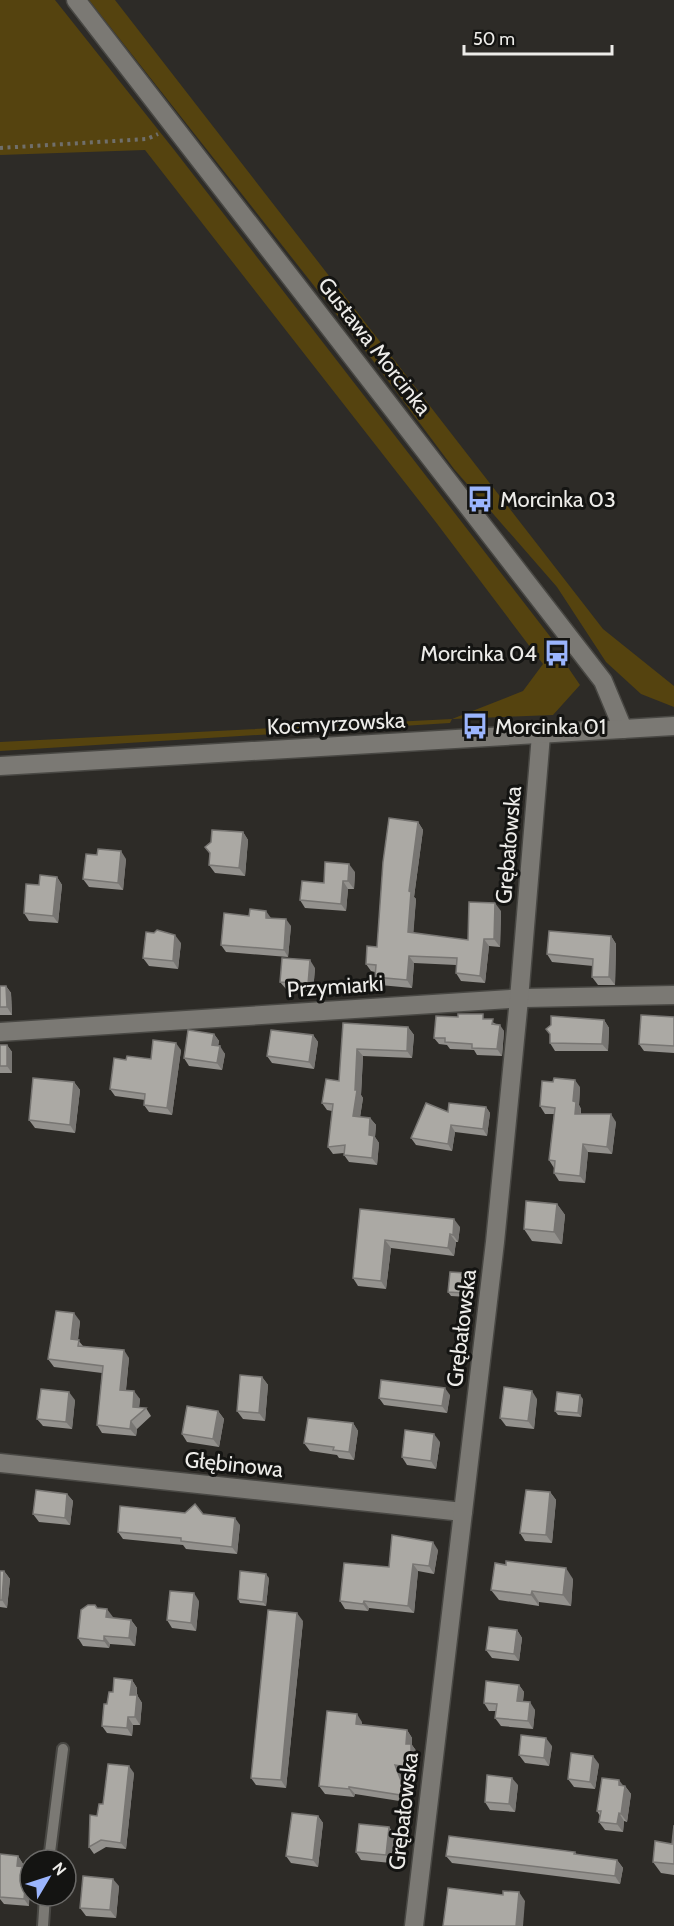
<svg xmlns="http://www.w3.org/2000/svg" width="674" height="1926" font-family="Cabin,sans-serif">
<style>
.green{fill:#55430f}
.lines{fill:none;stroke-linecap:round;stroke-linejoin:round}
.service-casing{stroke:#494844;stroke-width:14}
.minor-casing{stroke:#494844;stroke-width:21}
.tertiary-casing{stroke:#494844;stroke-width:21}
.secondary-casing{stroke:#494844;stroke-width:21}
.path{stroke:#706f6b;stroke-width:4;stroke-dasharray:3 4.5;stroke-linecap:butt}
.service{stroke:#7b7974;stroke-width:10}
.minor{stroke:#7b7974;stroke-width:18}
.tertiary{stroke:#7b7974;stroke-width:18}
.secondary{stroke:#7b7974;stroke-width:18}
.wall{fill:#93918d}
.shaded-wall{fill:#787673}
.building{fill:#aba9a4;stroke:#787673;stroke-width:1.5}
.labels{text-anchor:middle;stroke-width:6;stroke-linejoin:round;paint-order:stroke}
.street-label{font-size:22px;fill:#edece9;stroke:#141412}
.poi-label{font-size:22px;fill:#edece9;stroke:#141412;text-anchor:start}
</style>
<rect width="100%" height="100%" fill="#2d2b27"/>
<g class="green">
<polygon points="0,0 55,0 175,151 552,639 544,645 560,665 565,663 580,685 553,715 452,719 450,723 0,751 0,742 452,719 523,691 543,664 435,521 145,150 0,155"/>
<polygon points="89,0 115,0 603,629 674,686 674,707 641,694 606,662 557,587 454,469 374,362"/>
</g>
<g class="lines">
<g class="service-casing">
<g id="service">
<polyline points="49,1860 63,1749"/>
<polyline points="43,1926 45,1896"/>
</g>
</g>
<g class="minor-casing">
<g id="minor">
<polyline points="0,1032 525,998 674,995"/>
<polyline points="0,1463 463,1512"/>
<polyline points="414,1926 495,1242 519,999 541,735"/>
</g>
</g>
<g class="tertiary-casing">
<polyline id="tertiary" points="76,0 603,681 623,729"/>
</g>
<g class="secondary-casing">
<polyline id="secondary" points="0,766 674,726"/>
</g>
<polyline class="path" points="0,148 147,139 158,134"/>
<use href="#service" class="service"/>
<use href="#minor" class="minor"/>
<use href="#tertiary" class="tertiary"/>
<use href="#secondary" class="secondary"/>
</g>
<g class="wall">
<polygon points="418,822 423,830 414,897 416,899 413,933 468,940 501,911 500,947 489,946 485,983 461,981 456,973 456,965 414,963 412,988 380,985 375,977 375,972 371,971 366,964 377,947"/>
<polygon points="243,832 248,840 245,876 215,873 209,865 210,854 205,847"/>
<polygon points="126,859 123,890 89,887 83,879"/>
<polygon points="355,872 354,889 348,889 346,911 305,908 300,900 324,883"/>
<polygon points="57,877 62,885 58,923 29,921 24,913 39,885"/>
<polygon points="271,918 291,926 288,957 226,952 221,945"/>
<polygon points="611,936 616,944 615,985 598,985 592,977 593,966 552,962 547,954"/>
<polygon points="181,943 178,969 149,966 143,958"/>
<polygon points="315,968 313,992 286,989 280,982"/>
<polygon points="0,986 6,986 11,993 12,1015 0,1015"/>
<polygon points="674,1017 674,1053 644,1051 639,1044"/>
<polygon points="487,1019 496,1024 504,1031 502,1056 477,1055 474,1050 450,1049 447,1045 439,1044 434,1038"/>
<polygon points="604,1020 609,1028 608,1051 555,1051 550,1043 550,1034"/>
<polygon points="343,1023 408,1027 414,1035 412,1058 363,1056 361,1095 363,1098 360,1117 370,1118 376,1125 375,1137 379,1143 377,1165 349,1162 344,1155 344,1153 333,1154 328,1147 332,1111 327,1110 322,1103 339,1081"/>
<polygon points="214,1034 219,1041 218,1046 225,1054 222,1070 189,1066 184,1058"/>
<polygon points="313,1035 318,1042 314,1069 272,1063 267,1056"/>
<polygon points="0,1045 7,1045 12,1052 12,1073 0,1073"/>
<polygon points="181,1050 172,1115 149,1112 144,1105 145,1100 115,1096 110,1089 126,1060 151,1059"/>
<polygon points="74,1082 80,1090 75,1133 35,1128 29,1120"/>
<polygon points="580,1087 579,1105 581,1109 581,1114 616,1122 612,1154 588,1152 585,1183 559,1181 554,1173 554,1168 549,1160 554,1114 545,1114 540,1106"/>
<polygon points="486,1107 490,1113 487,1136 455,1132 452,1151 416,1145 411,1138 448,1112"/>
<polygon points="557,1204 565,1215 562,1244 532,1241 524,1229"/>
<polygon points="360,1209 460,1227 458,1242 456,1242 454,1256 391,1248 386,1289 358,1286 353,1278"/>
<polygon points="469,1277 467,1297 451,1296 448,1292"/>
<polygon points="80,1321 78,1340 83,1346 129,1358 126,1390 140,1399 139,1408 146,1408 151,1416 137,1429 136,1436 102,1433 97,1425 102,1373 54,1367 48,1359"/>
<polygon points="262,1377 268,1385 265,1421 243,1419 237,1411"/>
<polygon points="450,1395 447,1413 384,1405 379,1398"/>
<polygon points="537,1399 534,1429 506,1426 500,1418"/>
<polygon points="583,1399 581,1417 558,1415 555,1411"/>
<polygon points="75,1400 72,1429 43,1426 37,1419"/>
<polygon points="218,1411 224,1419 219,1447 187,1442 182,1434"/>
<polygon points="353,1423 358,1431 354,1460 339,1458 337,1455 310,1451 304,1443"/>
<polygon points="440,1442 436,1469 407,1465 402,1457"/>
<polygon points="550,1492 556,1500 552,1543 525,1541 520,1533"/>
<polygon points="67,1494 73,1501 70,1525 39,1522 33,1514"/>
<polygon points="203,1514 240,1525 237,1554 186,1549 183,1545 123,1539 118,1532"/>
<polygon points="438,1550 434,1574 418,1571 414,1613 369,1608 368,1611 345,1609 340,1601 389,1567"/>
<polygon points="0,1571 4,1571 10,1579 7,1608 0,1607"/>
<polygon points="269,1578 266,1606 240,1603 238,1599"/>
<polygon points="573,1579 571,1606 539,1602 539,1606 499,1600 491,1590"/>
<polygon points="199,1601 196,1631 172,1628 167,1620"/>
<polygon points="97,1608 112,1618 131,1620 137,1628 135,1646 110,1644 109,1648 83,1646 78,1638"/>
<polygon points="303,1621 286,1788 256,1785 251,1778"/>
<polygon points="517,1630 522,1638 519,1661 492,1658 486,1650"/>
<polygon points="132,1680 137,1688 137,1695 142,1703 140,1725 133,1725 132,1736 107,1733 102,1726 113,1692"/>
<polygon points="519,1685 524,1692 523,1701 535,1710 533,1729 501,1726 495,1718 496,1711 489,1711 484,1703"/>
<polygon points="362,1722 362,1725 407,1730 412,1738 412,1745 417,1752 416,1775 400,1773 412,1803 355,1794 354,1797 325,1794 319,1786"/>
<polygon points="552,1746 549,1766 525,1763 519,1755"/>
<polygon points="599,1764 595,1789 574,1787 568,1779"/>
<polygon points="134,1773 126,1849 106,1847 94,1854 89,1847 97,1816 103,1804"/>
<polygon points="518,1785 515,1812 490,1810 485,1802"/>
<polygon points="623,1786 625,1786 631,1794 627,1822 624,1821 623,1832 605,1830 599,1822 600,1816 597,1811"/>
<polygon points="318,1816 323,1823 318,1867 291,1863 286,1856"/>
<polygon points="674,1825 674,1875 661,1873 653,1862 672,1844"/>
<polygon points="389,1827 395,1835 391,1863 361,1860 356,1852"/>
<polygon points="575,1852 577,1855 617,1860 623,1868 620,1884 452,1863 446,1856"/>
<polygon points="18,1856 23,1864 23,1867 27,1867 30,1872 29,1906 4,1904 0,1899 0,1897"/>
<polygon points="119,1886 116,1918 86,1916 80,1908"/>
</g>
<g class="shaded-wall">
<polygon points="418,822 423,830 414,897 416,899 413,939 408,932 409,891"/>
<polygon points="243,832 248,840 245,876 239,868"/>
<polygon points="121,851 126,859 123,890 118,883"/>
<polygon points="349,864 355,872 354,889 348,881"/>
<polygon points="57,877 62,885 58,923 53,916"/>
<polygon points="343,881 348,889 346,911 341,904"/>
<polygon points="495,903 501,911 500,947 494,939"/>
<polygon points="266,911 271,918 266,918"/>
<polygon points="286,919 291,926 288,957 284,950"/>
<polygon points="175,935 181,943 178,969 173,961"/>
<polygon points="611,936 616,944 615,985 609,977"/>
<polygon points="484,939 489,946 485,983 480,976"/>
<polygon points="409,956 414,963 412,988 407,980"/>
<polygon points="310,960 315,968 313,992 308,984"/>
<polygon points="6,986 11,993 12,1015 7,1007"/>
<polygon points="604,1020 609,1028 608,1051 602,1044"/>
<polygon points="500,1025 504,1031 502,1056 497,1049"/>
<polygon points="408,1027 414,1035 412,1058 407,1051"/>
<polygon points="214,1034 219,1041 217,1052 212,1045"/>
<polygon points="313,1035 318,1042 314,1069 309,1062"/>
<polygon points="176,1043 181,1050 172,1115 167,1108"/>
<polygon points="7,1045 12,1052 12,1073 7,1066"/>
<polygon points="220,1046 225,1054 222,1070 217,1063"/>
<polygon points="357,1049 363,1056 361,1095 363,1098 359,1124 353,1116"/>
<polygon points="575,1080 580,1087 579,1105 581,1109 580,1121 575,1114 573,1101"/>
<polygon points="74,1082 80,1090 75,1133 70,1125"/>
<polygon points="486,1107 490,1113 487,1136 483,1129"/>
<polygon points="611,1114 616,1122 612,1154 607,1147"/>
<polygon points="370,1118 376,1125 375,1137 379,1143 377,1165 372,1158 369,1135"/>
<polygon points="451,1125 455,1132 452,1151 448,1144"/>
<polygon points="583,1144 588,1152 585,1183 580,1176"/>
<polygon points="557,1204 565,1215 562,1244 554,1232"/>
<polygon points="454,1219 460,1227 458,1242 453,1235"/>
<polygon points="450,1234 456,1242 454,1256 448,1248"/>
<polygon points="385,1240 391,1248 386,1289 381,1281"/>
<polygon points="466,1273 469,1277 467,1297 464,1293"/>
<polygon points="74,1313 80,1321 77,1347 71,1339"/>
<polygon points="124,1350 129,1358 125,1398 120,1390"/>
<polygon points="262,1377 268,1385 265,1421 259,1413"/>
<polygon points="445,1388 450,1395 447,1413 442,1406"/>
<polygon points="134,1391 140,1399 138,1415 133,1407"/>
<polygon points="532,1391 537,1399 534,1429 528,1421"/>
<polygon points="69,1392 75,1400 72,1429 66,1422"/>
<polygon points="580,1395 583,1399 581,1417 578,1413"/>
<polygon points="218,1411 224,1419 219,1447 213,1439"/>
<polygon points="131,1421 137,1429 136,1436 130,1429"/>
<polygon points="353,1423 358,1431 354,1460 349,1452"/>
<polygon points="434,1434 440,1442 436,1469 431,1461"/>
<polygon points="550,1492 556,1500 552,1543 546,1535"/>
<polygon points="67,1494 73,1501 70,1525 65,1518"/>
<polygon points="235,1518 240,1525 237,1554 232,1547"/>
<polygon points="433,1542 438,1550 434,1574 429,1566"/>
<polygon points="413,1564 418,1571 414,1613 408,1606"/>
<polygon points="566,1568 573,1579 571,1606 563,1595"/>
<polygon points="4,1571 10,1579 7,1608 2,1600"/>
<polygon points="266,1574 269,1578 266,1606 263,1602"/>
<polygon points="532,1591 539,1602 539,1606 531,1595"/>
<polygon points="194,1593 199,1601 196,1631 191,1623"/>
<polygon points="364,1601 369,1608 368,1611 363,1604"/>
<polygon points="107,1609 113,1617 112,1625 106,1617"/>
<polygon points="297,1613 303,1621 286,1788 281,1780"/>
<polygon points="131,1620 137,1628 135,1646 129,1638"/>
<polygon points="517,1630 522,1638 519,1661 514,1654"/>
<polygon points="104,1636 110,1644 109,1648 104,1641"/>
<polygon points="132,1680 137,1688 136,1703 130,1695"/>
<polygon points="519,1685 524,1692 522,1708 517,1701"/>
<polygon points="137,1695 142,1703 140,1725 135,1717"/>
<polygon points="530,1702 535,1710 533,1729 528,1721"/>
<polygon points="357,1714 362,1722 361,1732 356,1724"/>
<polygon points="128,1717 133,1725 132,1736 127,1728"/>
<polygon points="407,1730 412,1738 412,1745 417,1752 416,1775 411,1768 406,1744"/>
<polygon points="546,1738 552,1746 549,1766 544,1758"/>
<polygon points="593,1756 599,1764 595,1789 590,1782"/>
<polygon points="395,1765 400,1773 412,1803 407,1796"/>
<polygon points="129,1766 134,1773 126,1849 121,1843"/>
<polygon points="512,1778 518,1785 515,1812 509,1804"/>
<polygon points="619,1780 625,1788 625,1786 631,1794 627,1822 621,1814 619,1785"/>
<polygon points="349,1787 355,1794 354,1797 349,1789"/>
<polygon points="619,1813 624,1821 623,1832 617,1824"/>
<polygon points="318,1816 323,1823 318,1867 313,1860"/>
<polygon points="389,1827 395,1835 391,1863 386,1855"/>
<polygon points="18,1856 23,1864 22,1874 17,1866"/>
<polygon points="617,1860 623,1868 620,1884 615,1876"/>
<polygon points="27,1867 30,1872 29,1906 24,1899"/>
<polygon points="113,1879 119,1886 116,1918 110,1910"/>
<polygon points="519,1892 525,1901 523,1926 516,1926"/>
</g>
<g class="building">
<polygon points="389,818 418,822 409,891 411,892 408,932 468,940 469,902 495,903 494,939 484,939 480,976 456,973 457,958 409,956 407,980 375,977 376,965 366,964 367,946 377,947 383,862"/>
<polygon points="212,830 243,832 239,868 209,865 210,853 205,847 211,842"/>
<polygon points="98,849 121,851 118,883 83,879 86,854 97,855"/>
<polygon points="325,862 349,864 348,881 343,881 341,904 300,900 302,881 324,883"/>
<polygon points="40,875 57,877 53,916 24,913 26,884 39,885"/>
<polygon points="250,909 266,911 266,918 286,919 284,950 221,945 224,913 249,916"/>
<polygon points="157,930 175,935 173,961 143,958 146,932 154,933"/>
<polygon points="549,931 611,936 609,977 592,977 593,959 547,954"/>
<polygon points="282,958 310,960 308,984 280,982"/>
<polygon points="0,986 6,986 7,1007 0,1007"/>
<polygon points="458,1014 483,1014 483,1019 493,1019 492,1024 500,1025 497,1049 472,1048 472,1044 445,1042 445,1038 434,1038 436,1016 458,1017"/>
<polygon points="641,1015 674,1017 674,1046 639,1044"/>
<polygon points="551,1016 604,1020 602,1044 550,1043 550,1034 546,1029 551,1025"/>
<polygon points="343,1023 408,1027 407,1051 357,1049 355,1090 357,1090 353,1116 370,1118 369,1135 374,1136 372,1158 344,1155 345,1145 328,1147 333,1104 322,1103 326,1079 339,1081"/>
<polygon points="188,1030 214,1034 212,1045 220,1046 217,1063 184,1058"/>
<polygon points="271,1030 313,1035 309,1062 267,1056"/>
<polygon points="153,1040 176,1043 167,1108 144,1105 145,1094 110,1089 114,1058 126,1060 127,1056 151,1059"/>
<rect x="0" y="1045" width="7" height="21"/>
<polygon points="33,1078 74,1082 70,1125 29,1120"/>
<polygon points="554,1078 575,1080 573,1101 576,1102 575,1114 611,1114 607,1147 583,1144 580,1176 554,1173 555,1161 549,1160 555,1108 540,1106 542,1081 553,1082"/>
<polygon points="426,1103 448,1112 449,1103 486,1107 483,1129 451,1125 448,1144 411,1138"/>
<polygon points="526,1201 557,1204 554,1232 524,1229"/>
<polygon points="360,1209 454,1219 453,1235 450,1234 448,1248 385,1240 381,1281 353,1278"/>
<polygon points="450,1272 466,1273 464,1293 448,1292"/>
<polygon points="56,1311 74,1313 71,1339 79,1340 78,1346 124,1350 120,1390 134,1391 133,1407 146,1408 131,1421 130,1429 97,1425 103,1366 48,1359"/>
<polygon points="240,1375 262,1377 259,1413 237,1411"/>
<polygon points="381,1380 445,1388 442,1406 379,1398"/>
<polygon points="504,1387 532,1391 528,1421 500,1418"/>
<polygon points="41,1389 69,1392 66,1422 37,1419"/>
<polygon points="557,1392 580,1395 578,1413 555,1411"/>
<polygon points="187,1406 218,1411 213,1439 182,1434"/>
<polygon points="308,1418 353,1423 349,1452 333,1450 334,1447 304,1443"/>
<polygon points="405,1430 434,1434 431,1461 402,1457"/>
<polygon points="36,1490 67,1494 65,1518 33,1514"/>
<polygon points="526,1490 550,1492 546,1535 520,1533"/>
<polygon points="195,1504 203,1514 235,1518 232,1547 181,1541 181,1538 118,1532 120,1506 185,1513"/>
<polygon points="392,1535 433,1542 429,1566 413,1564 408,1606 364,1601 363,1604 340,1601 344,1563 389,1567"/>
<polygon points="506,1561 566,1568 563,1595 532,1591 531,1595 491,1590 495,1563 506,1565"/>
<polygon points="0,1571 4,1571 2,1600 0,1600"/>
<polygon points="240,1571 266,1574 263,1602 238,1599"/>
<polygon points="170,1591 194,1593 191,1623 167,1620"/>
<polygon points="88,1605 95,1605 97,1608 107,1609 106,1617 131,1620 129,1638 104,1636 104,1641 78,1638 81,1610"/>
<polygon points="268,1610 297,1613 281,1780 251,1778"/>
<polygon points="489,1627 517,1630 514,1654 486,1650"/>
<polygon points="114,1678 132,1680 130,1695 137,1695 135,1717 128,1717 127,1728 102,1726 104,1704 107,1704 109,1692 113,1692"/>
<polygon points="486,1681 519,1685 517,1701 530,1702 528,1721 495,1718 497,1704 484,1703"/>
<polygon points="327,1711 357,1714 356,1724 407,1730 406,1744 411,1744 411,1768 395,1765 407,1796 349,1787 349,1789 319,1786"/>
<polygon points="521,1735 546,1738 544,1758 519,1755"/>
<polygon points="571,1753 593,1756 590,1782 568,1779"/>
<polygon points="108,1764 129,1766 121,1843 101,1840 89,1847 90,1815 97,1816 99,1804 103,1804"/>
<polygon points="487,1775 512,1778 509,1804 485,1802"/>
<polygon points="602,1778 619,1780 619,1785 625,1786 621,1814 619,1813 617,1824 599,1822 601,1811 597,1811"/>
<polygon points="292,1813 318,1816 313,1860 286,1856"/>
<polygon points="359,1824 389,1827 386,1855 356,1852"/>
<polygon points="674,1825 674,1864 653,1862 655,1841 672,1844"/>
<polygon points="449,1836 575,1852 574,1854 617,1860 615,1876 446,1856"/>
<polygon points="0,1854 18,1856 17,1866 27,1867 24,1899 0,1897"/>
<polygon points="83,1876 113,1879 110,1910 80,1908"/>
<polygon points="448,1888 503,1895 503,1891 519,1892 516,1926 518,1926 443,1926"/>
</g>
<defs>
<g id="bus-bare" transform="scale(2.07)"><path d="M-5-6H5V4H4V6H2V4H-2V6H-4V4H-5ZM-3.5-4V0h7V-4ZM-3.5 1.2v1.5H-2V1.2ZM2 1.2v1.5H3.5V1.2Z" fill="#9bb5fd" stroke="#141412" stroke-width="2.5" paint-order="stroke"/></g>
</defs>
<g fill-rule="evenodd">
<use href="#bus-bare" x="480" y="499"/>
<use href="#bus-bare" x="557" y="653"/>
<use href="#bus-bare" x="475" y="726"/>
</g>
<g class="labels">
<g class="street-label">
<text transform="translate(375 346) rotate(52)" y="8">Gustawa Morcinka</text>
<text transform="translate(336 723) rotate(-3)" y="8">Kocmyrzowska</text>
<text transform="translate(508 845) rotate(-85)" y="8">Grębałowska</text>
<text transform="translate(335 986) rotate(-4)" y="8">Przymiarki</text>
<text transform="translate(461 1328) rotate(-83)" y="8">Grębałowska</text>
<text transform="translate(234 1464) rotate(6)" y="8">Głębinowa</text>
<text transform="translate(403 1811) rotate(-83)" y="8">Grębałowska</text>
</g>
<g class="poi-label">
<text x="500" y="507">Morcinka 03</text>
<text x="537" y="661" text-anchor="end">Morcinka 04</text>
<text x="495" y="734">Morcinka 01</text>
</g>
</g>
<g transform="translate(48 1878) rotate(51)"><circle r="28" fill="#141412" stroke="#6b6a68" stroke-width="1.5"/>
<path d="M0-4.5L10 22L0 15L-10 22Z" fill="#9bb5fd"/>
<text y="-9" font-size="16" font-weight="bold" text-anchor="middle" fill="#edece9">N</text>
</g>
<path d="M464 45v9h148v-9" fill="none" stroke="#edece9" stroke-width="3"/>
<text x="473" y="45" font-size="18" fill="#edece9" stroke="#141412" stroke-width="4.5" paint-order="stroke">50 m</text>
</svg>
